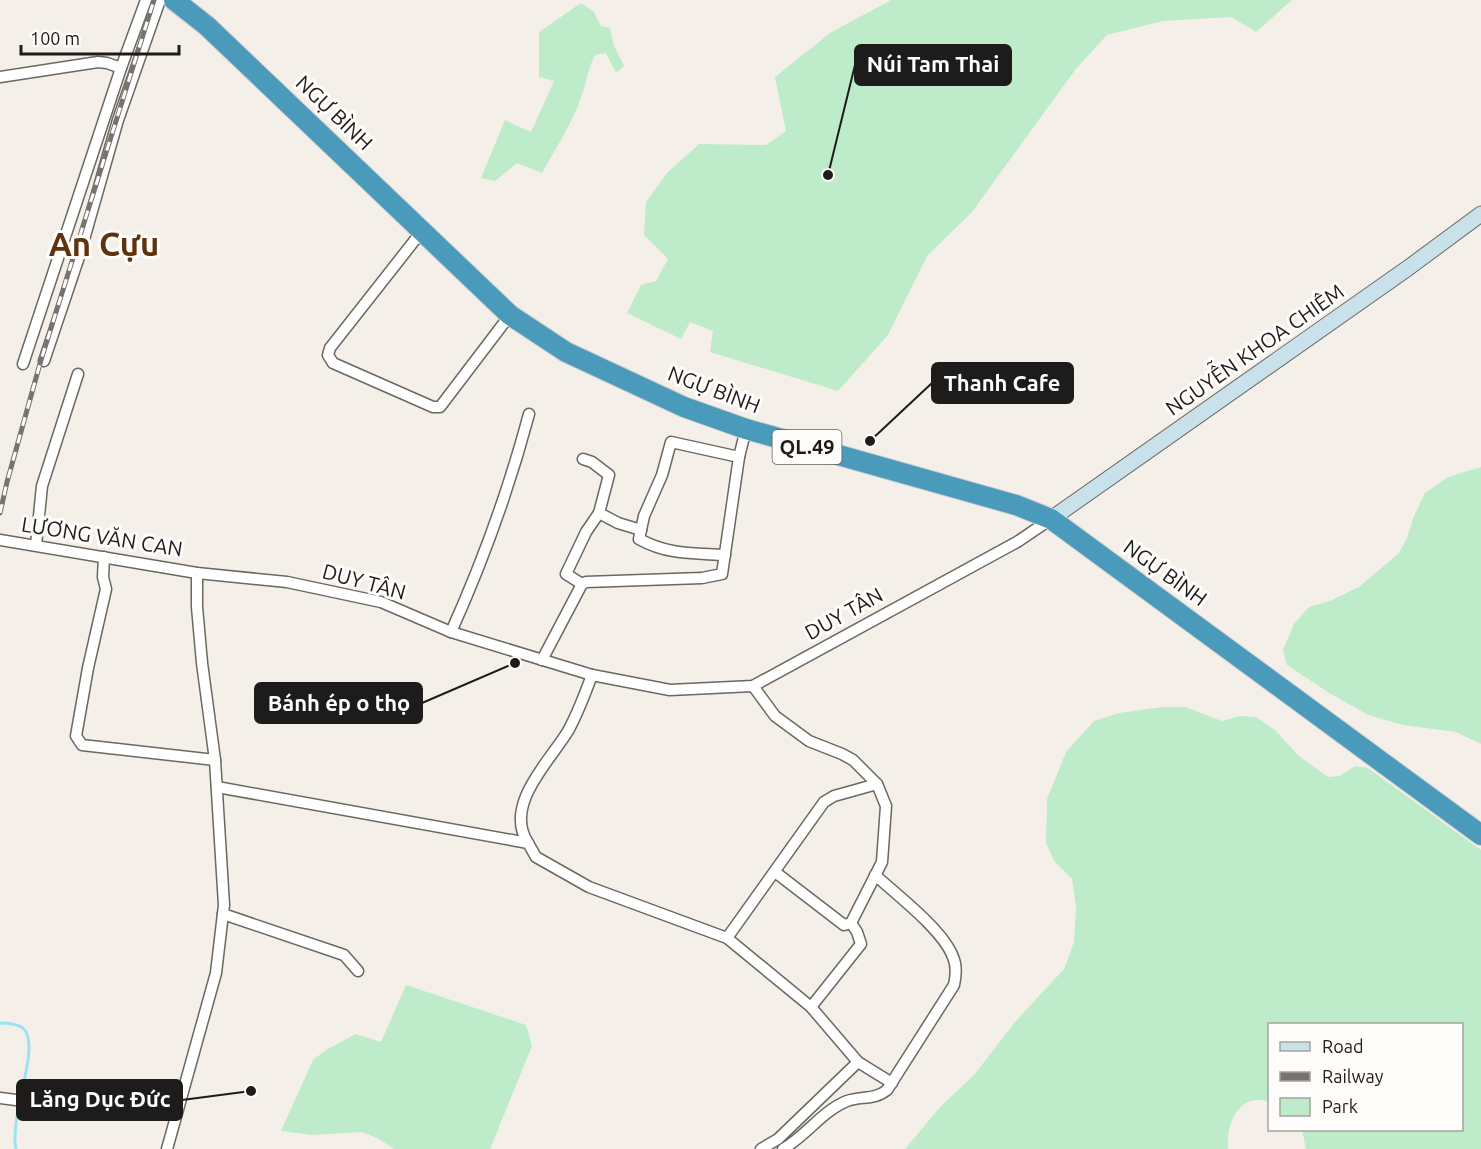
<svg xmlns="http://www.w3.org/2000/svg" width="1481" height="1149" font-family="Ubuntu,sans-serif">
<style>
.green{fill:#beebc9}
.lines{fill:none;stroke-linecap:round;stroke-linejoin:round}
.stream{stroke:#9ce2f2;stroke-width:3}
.street-casing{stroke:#6b6761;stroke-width:13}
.secondary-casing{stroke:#6b6761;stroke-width:17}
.highway-casing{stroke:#cecdcd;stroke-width:22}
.street{stroke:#fff;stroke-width:10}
.secondary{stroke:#c8e1eb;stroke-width:15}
.highway{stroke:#499abb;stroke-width:20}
.rail-casing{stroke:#777470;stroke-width:5}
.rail{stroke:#fffdfb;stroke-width:3;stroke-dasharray:9;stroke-linecap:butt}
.labels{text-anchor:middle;stroke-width:6;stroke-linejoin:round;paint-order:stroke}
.shield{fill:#fffdfb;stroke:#62605e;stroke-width:1.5}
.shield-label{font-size:20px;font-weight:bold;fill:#1e1c1a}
.street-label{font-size:21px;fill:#1e1c1a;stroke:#fffdfb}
.town-label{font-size:33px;font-weight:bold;fill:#5f330d;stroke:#fffdfb}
.leader{fill:none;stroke:#1e1c1a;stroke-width:2}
.callout-dot{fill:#1e1c1a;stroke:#fffdfb;stroke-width:2}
.callout{fill:#1e1c1a;stroke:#1e1c1a;stroke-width:2}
.callout-label{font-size:22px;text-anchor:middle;font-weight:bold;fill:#fff}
</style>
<rect width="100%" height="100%" fill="#f4f0e9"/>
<g class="green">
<polygon points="891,0 1292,0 1256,32 1231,17 1163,21 1107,35 1075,70 972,212 927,256 888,335 838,391 710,352 713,331 690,322 681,339 627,313 641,285 656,281 668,259 644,235 646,202 667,173 699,144 766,145 786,131 775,77 830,33"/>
<path d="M581,3L594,12L601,26L610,28L614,46L624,66L616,73L606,53L595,55C588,68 587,81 582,95C573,122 556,148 542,173L517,163L495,181L481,178L505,120L531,132L554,81L539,77V32Z"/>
<polygon points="1481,467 1481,744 1456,732 1403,725 1368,715 1331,694 1287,665 1283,650 1294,624 1309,607 1332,600 1359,587 1399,553 1407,538 1414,516 1425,493 1448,477"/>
<path d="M1163,707H1185L1222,721L1240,716L1256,717L1275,730L1299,756L1328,777L1340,776L1355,766L1368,768L1481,850V1149H1306L1302,1130H1462V1024H1270L1269,1102C1239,1092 1226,1123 1228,1149H905L941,1106L974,1075L1015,1022L1064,969L1074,942L1076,907L1072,879L1055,862L1046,843L1047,799L1066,752L1094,721L1119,713Z"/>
<polygon points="406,985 526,1025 532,1046 490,1149 394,1149 379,1139 362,1132 312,1135 281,1131 313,1060 326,1050 356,1034 381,1042"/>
</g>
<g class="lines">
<path class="stream" d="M0,1023C8,1023 22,1024 26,1032C38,1054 9,1119 16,1149"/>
<g class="street-casing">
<g id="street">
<polyline points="121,68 146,0"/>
<polyline points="0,77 98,62 107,63 121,68 23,364"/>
<polyline points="422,231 330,348 328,355 333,363 433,407 440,407 510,315"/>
<polyline points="44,361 79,257 118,120 160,0"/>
<polyline points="599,513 618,523 641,530"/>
<polyline points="0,540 197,573 287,582 381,602 451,632 592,675 670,690 753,686 1017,542 1051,519"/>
<polyline points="36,545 42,486 78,374"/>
<path d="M725,555C693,553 668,555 639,539L644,516L662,475L671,442L739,457"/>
<polyline points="104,557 103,577 106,589 88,668 76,736 82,745 215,760"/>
<polyline points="582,584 566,574 586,532 599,513 609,475 592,462 583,459"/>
<path d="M451,632C483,561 509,489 529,414"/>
<polyline points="542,660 582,584 586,582 702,578 722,574 739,457 746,429"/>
<polyline points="753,686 775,716 809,741 842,754 853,760 877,784 886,806 882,862 851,923 844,925 775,872"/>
<polyline points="217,787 528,843 536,857 589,887 727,938 811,1007 858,1062 892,1083"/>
<path d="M528,843C503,805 550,761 568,731C578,713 585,694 592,675"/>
<polyline points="223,914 344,955 358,971"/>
<polyline points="727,938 824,802 834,796 877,784"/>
<polyline points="811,1007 861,944 857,932 851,923"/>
<polyline points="0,1098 16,1100"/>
<polyline points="167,1149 216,973 224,905 215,760 202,663 197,607 197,573"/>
<polyline points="761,1149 778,1139 858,1062"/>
<path d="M783,1149C806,1136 822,1111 847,1101C861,1096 875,1100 887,1090L954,985C956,976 957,966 953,957C943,930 897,895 875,875"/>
</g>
</g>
<g class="secondary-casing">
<polyline id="secondary" points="1051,519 1408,268 1481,214"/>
</g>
<g class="highway-casing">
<polyline id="highway" points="174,0 207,26 510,315 566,352 684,407 746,429 1016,505 1051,519 1481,835"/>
</g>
<use href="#street" class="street"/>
<use href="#secondary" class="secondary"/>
<use href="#highway" class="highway"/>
<g class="rail-casing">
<polyline id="rail" points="0,513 7,482 41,360 154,0"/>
</g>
<use href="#rail" class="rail"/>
</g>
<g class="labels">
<rect class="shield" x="772.5" y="430" width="69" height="34" rx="4.5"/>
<g class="shield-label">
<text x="807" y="454">QL.49</text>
</g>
<g class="street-label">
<text transform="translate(334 113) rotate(44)" y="7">NGỰ BÌNH</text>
<text transform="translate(1255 350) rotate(-35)" y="7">NGUYỄN KHOA CHIÊM</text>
<text transform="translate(714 390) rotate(21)" y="7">NGỰ BÌNH</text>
<text transform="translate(102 537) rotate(9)" y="7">LƯƠNG VĂN CAN</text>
<text transform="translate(1165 573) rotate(36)" y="7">NGỰ BÌNH</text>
<text transform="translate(364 582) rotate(15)" y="7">DUY TÂN</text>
<text transform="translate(844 614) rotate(-29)" y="7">DUY TÂN</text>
</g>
<g class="town-label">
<text x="104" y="256">An Cựu</text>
</g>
</g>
<path class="leader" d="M828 175L855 65M870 441L932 383M515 663L422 703M251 1091L182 1100"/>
<g class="callout-dot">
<circle cx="828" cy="175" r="6"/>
<circle cx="870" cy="441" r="6"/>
<circle cx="515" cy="663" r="6"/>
<circle cx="251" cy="1091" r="6"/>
</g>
<g class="callout">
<rect x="855" y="45" width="156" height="40" rx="6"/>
<rect x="932" y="363" width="141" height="40" rx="6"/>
<rect x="255" y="683" width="167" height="40" rx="6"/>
<rect x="17" y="1080" width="165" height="40" rx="6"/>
</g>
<g class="callout-label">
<text x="933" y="72">Núi Tam Thai</text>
<text x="1002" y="391">Thanh Cafe</text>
<text x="339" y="711">Bánh ép o thọ</text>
<text x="100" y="1107">Lăng Dục Đức</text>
</g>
<rect x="1268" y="1023" width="195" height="108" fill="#fffdfb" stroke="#a5a3a1" stroke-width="1.5"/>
<rect x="1280" y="1042" width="30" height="9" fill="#c8e1eb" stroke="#a5a3a1" stroke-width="1.5"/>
<text x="1322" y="1053" font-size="18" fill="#1e1c1a">Road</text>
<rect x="1280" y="1072" width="30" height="9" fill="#777470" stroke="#a5a3a1" stroke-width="1.5"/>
<text x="1322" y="1083" font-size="18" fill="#1e1c1a">Railway</text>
<rect x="1280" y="1098" width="30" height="18" fill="#beebc9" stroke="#a5a3a1" stroke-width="1.5"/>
<text x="1322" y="1113" font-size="18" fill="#1e1c1a">Park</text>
<path d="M21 45v9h158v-9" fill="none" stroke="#1e1c1a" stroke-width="3"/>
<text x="30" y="45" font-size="18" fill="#1e1c1a" stroke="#fffdfb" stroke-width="4.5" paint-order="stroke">100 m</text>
</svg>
